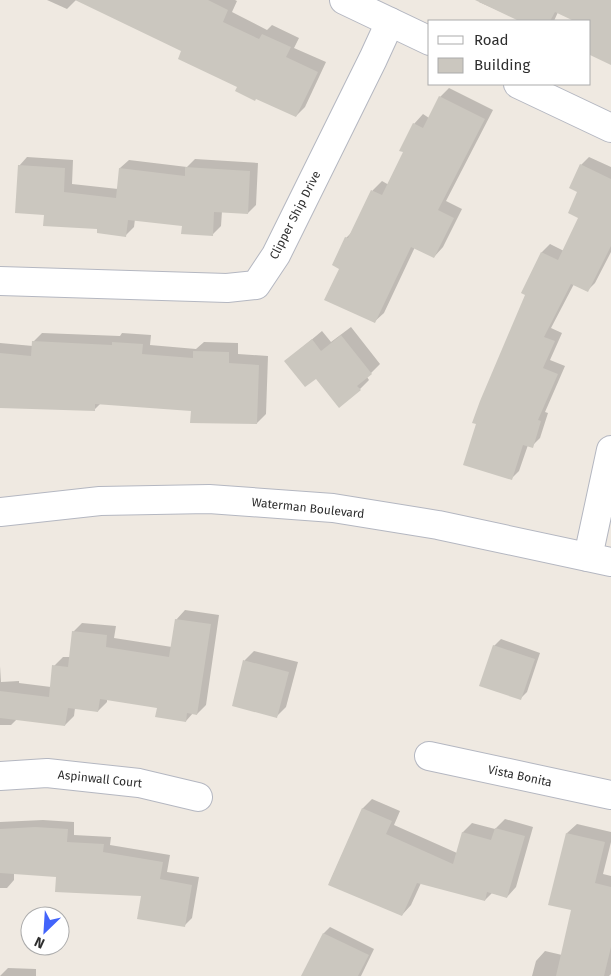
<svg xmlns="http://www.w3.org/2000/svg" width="611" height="976" font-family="'Fira Sans',sans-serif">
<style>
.shadow{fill:#0003}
.building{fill:#cbc7bf}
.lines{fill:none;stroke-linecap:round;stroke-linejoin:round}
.street-casing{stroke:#b4b7c1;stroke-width:30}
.secondary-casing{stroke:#b4b7c1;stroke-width:30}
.street{stroke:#fff;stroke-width:28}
.secondary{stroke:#fff;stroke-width:28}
.labels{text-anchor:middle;stroke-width:4;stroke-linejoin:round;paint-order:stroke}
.street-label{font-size:12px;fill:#2e2e2e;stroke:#fff}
</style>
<rect width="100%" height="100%" fill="#efe9e1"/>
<g class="shadow">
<polygon points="47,0 76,0 67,9"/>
<polygon points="78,0 235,0 237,1 232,12 267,30 272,25 299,38 294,48 326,62 305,107 296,116 238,86 183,51"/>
<polygon points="480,0 611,0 611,61 608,62 590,54 590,35 593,29 590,27 590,21 577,21 558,12 554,21 522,21 479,2"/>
<polygon points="449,88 493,110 446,201 462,209 443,247 434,257 415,247 384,313 374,322 341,268 346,238 353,231 373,190 382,181 389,185 405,152 414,124 423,114 429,118 440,97"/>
<polygon points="27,157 73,160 72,184 118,189 120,168 129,160 187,167 195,159 258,163 256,205 248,213 222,211 221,226 212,235 183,224 135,219 134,227 126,235 45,214 19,166"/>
<polygon points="589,157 611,167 611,252 595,283 587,291 574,284 551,328 562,333 550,360 565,366 545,412 548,413 540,438 532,446 528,445 519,471 511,479 526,294 522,293 542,252 550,244 564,251 580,217 579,191 581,165"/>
<polygon points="351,327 380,364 367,377 369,380 360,389 316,377 286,361 322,331 331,342"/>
<polygon points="42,333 120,336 122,333 151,335 150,345 196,349 204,342 238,343 238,354 268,356 266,414 257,423 192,409 101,403 94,410 0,406 0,343 33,346 33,342"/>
<polygon points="185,610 219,615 206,705 197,714 193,713 186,721 158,707 107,699 107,702 98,711 75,708 74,716 65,725 17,719 11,725 0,725 0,666 1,682 19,681 19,683 51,687 54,666 63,657 70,657 73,632 82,623 116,626 114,638 172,647 176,620"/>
<polygon points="501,639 540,653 527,692 520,699 494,646"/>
<polygon points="254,651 298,662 286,707 277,716 233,705 245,660"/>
<polygon points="372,799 400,811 394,825 457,853 463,832 472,823 495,829 505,819 533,827 516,887 507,897 492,893 485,900 421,883 411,905 402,915 329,884 363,808"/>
<polygon points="43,820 74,822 74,835 111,837 110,845 170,855 167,872 199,877 192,918 184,926 142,895 57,875 14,873 14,880 7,888 0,888 0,822"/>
<polygon points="577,824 611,832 611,842 603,874 611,876 611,974 609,976 532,976 536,961 545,951 562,955 573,910 567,833"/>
<polygon points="330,927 374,949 361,976 303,976 324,933"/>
<polygon points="8,968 36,969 36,976 0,976"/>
</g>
<g class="building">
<polygon points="75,0 208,0 228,10 223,22 259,39 262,34 291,47 286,57 318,72 296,117 256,99 255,101 235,91 237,87 178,59 181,51"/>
<polygon points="475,0 611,0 611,65 590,55 590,21 574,21 555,12 550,21 519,21"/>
<polygon points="439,96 485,119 438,210 454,218 434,258 411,247 375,323 324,300 339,269 332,265 345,237 348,238 371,190 382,195 403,152 399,151 413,123 423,128"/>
<polygon points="580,164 611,179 611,246 588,292 571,284 544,337 555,341 543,368 558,374 538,420 541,421 533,448 523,445 512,480 463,465 476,424 472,423 480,401 525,295 521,293 541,252 558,260 578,218 568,213 577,192 569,188"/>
<polygon points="18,165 65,168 64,192 116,198 119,168 185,176 185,167 250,171 248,214 214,212 213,236 181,234 182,226 128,220 126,237 97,233 97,229 43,226 44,215 15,213"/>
<polygon points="341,335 372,374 357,386 361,390 339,408 316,379 305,387 284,361 312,339 321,351"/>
<polygon points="32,341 112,345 112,342 143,344 142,354 193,358 193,351 229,352 229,363 259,365 257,424 190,423 191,411 95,404 95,411 0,408 0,353 31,356"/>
<polygon points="175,619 211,624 197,715 187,713 186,722 155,717 157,708 100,699 98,712 68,708 65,726 0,718 0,691 49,697 52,665 68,667 72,631 107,635 106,647 169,657"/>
<polygon points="493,645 535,659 521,700 479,686"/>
<polygon points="243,660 289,672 277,718 232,706"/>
<polygon points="362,808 392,821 386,834 453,864 462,832 491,840 495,828 525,836 507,898 487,892 485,901 417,883 402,916 328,885"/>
<polygon points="35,827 68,829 67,842 104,844 103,852 163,862 160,879 192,885 185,927 137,919 141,896 55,892 56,877 0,873 0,829"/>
<polygon points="566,833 605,842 595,883 611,887 611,947 604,976 556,976 571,910 548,905"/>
<polygon points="323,933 369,955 358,976 301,976"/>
</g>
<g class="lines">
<g class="street-casing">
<g id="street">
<polyline points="344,0 430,41"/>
<polyline points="518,84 611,128"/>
<polyline points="0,281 227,288 256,285 276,255 373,59 390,22"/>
<polyline points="588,557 611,450"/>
<polyline points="429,756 611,795"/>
<polyline points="0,776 47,773 139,783 198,797"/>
</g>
</g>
<g class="secondary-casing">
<polyline id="secondary" points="0,512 100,501 209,499 333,508 438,525 611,562"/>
</g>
<use href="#street" class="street"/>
<use href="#secondary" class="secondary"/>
</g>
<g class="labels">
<g class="street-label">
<text transform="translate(295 215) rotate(-63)" y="4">Clipper Ship Drive</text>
<text transform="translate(308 508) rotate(6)" y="4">Waterman Boulevard</text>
<text transform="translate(520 776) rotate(12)" y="4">Vista Bonita</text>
<text transform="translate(100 779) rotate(6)" y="4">Aspinwall Court</text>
</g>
</g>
<rect x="428" y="20" width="162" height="65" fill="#ffffff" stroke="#ababab"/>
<rect x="438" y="36" width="25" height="8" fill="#ffffff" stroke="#ababab"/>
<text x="474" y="45" font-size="15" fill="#2e2e2e">Road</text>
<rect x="438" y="58" width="25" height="15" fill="#cbc7bf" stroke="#ababab"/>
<text x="474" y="70" font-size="15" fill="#2e2e2e">Building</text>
<g transform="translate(45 931) rotate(205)"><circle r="24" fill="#ffffff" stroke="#ababab"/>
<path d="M0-4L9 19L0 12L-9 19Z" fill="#4264fb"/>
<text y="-8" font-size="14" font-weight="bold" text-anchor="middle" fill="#2e2e2e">N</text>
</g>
</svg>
